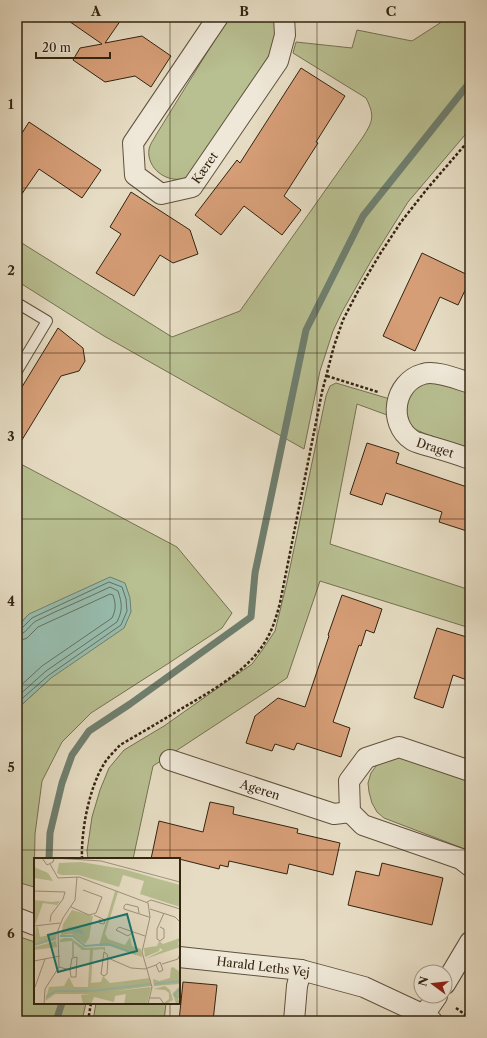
<svg xmlns="http://www.w3.org/2000/svg" width="487" height="1038" font-family="'Libre Caslon Text',serif">
<style>
.green{fill:#b8bf91;stroke:#767251}
.water{fill:#97bcad;stroke:#6f7f6f}
.lines{fill:none;stroke-linecap:round;stroke-linejoin:round}
.shore{stroke:#65705f;stroke-width:1}
.stream{stroke:#6f7f6f;stroke-width:7}
.building{fill:#d69e77;stroke:#332411}
.lane-casing{stroke:#60523e;stroke-width:12}
.street-casing{stroke:#60523e;stroke-width:22}
.path{stroke:#332411;stroke-width:2.5;stroke-dasharray:3 2;stroke-linecap:butt}
.lane{stroke:#efe8d8;stroke-width:10}
.street{stroke:#efe8d8;stroke-width:20}
.grid{fill:none;stroke:#332411;stroke-width:1;stroke-opacity:0.55}
.labels{text-anchor:middle;stroke-width:4;stroke-linejoin:round;paint-order:stroke}
.street-label{font-size:12px;fill:#332411;stroke:#efe8d8}
.inset-river{fill:none;stroke:#97bcad;stroke-width:2}
.inset-road{fill:none;stroke:#9e927c;stroke-width:1}
.view{fill:#0f766e;fill-opacity:0.15;stroke:#0f766e;stroke-width:2}
.inset-edge{fill:none;stroke:#332411;stroke-width:2}
.neatline{fill:none;stroke:#332411;stroke-width:1.5}
.grid-label{font-size:13px;text-anchor:middle;font-weight:bold;fill:#332411}
</style>
<rect width="100%" height="100%" fill="#e6dcc3"/>
<filter id="stains"><feTurbulence type="fractalNoise" baseFrequency=".005" numOctaves="4"/><feColorMatrix values="0 0 0 0 .2 0 0 0 0 .09 0 0 0 0 .02 0 0 0 .5 -.17"/></filter>
<radialGradient id="worn" r=".72"><stop offset=".6" stop-color="#630" stop-opacity="0"/><stop offset="1" stop-color="#630" stop-opacity=".3"/></radialGradient>
<g class="green">
<path d="M229,17H274L276,20L277,43L195,171C192,173 188,177 185,178C167,184 146,168 149,149C150,144 154,139 156,135Z"/>
<path d="M445,17H470V129L408,202L371,261L342,312L333,331L320,371L304,449L104,336L17,281V240L172,337L240,311L363,137C373,121 375,116 366,98L293,53L296,42L352,48L357,30L412,41L440,23Z"/>
<path d="M427,379L470,391V448C459,445 417,433 411,426C405,418 404,404 408,396C411,391 422,383 427,379Z"/>
<polygon points="336,383 390,399 387,415 357,404 330,544 470,590 470,628 320,581 287,678 153,766 133,859 88,859 87,851 92,817 100,790 109,768 124,750 164,726 252,664 263,649 275,631 287,582 326,396 330,386"/>
<polygon points="17,462 177,547 232,613 222,628 169,663 91,713 62,742 42,781 35,834 34,887 17,882 17,709 51,678 29,614 17,627"/>
<polygon points="396,753 470,775 470,851 384,818 377,812 372,803 369,792 368,783 371,773 379,762"/>
<polygon points="17,936 35,942 35,1003 86,1003 82,1021 17,1021"/>
<polygon points="96,1003 166,1003 164,1021 93,1021"/>
</g>
<polygon class="water" points="110,577 125,583 130,598 131,612 124,628 51,678 17,709 17,627 29,614"/>
<g class="lines">
<g class="shore">
<polyline points="17,630 21,629 32,618 109,582 122,587 126,599 127,611 121,625 49,675 17,703"/>
<path d="M17,635C27,634 29,625 36,621C60,609 85,599 110,587L118,591C122,603 123,610 117,622L46,671L17,697"/>
<path d="M17,641L22,640L27,638L38,627L110,594L113,595C116,604 116,610 112,618L42,666L17,689"/>
</g>
<g class="stream">
<polyline points="49,859 50,833 62,783 72,755 89,731 130,704 251,617 255,573 306,330 363,216 470,82"/>
<polyline points="56,1021 62,1003"/>
</g>
</g>
<g class="building">
<polygon points="63,17 123,17 105,43 142,36 171,56 151,87 135,76 105,82 73,60 80,48 102,44"/>
<polygon points="301,68 345,96 316,142 318,143 284,196 301,210 282,235 244,206 221,235 195,215 237,160 240,163"/>
<polygon points="29,122 101,170 82,198 39,169 17,201 17,141"/>
<polygon points="131,192 190,230 198,254 173,263 160,255 134,296 96,273 121,234 110,227"/>
<polygon points="422,253 470,276 470,280 458,305 440,297 415,351 383,336"/>
<polygon points="58,328 83,348 85,361 79,371 61,376 17,448 17,395"/>
<polygon points="367,443 399,453 396,463 470,488 470,532 439,522 442,512 386,493 382,505 350,494"/>
<polygon points="342,595 382,609 374,633 366,630 361,646 359,645 333,722 350,728 341,757 297,743 294,750 275,744 272,751 246,743 255,716 278,698 305,707 329,636 328,635"/>
<polygon points="437,628 470,638 470,681 453,675 443,708 414,698"/>
<polygon points="210,802 234,807 233,814 298,829 297,833 340,843 333,875 289,864 287,874 229,861 228,867 220,865 219,869 179,859 151,859 159,821 203,832"/>
<polygon points="382,863 443,878 432,925 348,905 356,871 379,876"/>
<polygon points="183,982 217,985 213,1021 179,1021"/>
</g>
<g class="lines">
<g class="lane-casing">
<polyline id="lane" points="17,303 47,321 17,371"/>
</g>
<g class="street-casing">
<g id="street">
<polyline points="218,17 133,143 135,175 161,194 192,187 278,61 285,35 284,17"/>
<path d="M470,383C457,379 436,370 423,374C394,382 387,423 412,440C416,443 424,444 429,446C443,450 456,454 470,459"/>
<polyline points="170,760 334,814 350,812"/>
<polyline points="470,771 399,747 366,758 349,781 350,812 363,825 461,859 470,866"/>
<polyline points="17,918 35,925"/>
<polyline points="179,957 301,970 364,987 424,1015 432,1021"/>
<polyline points="445,984 470,942"/>
<polyline points="424,1015 437,996"/>
<polyline points="294,1021 297,986 301,970"/>
</g>
</g>
<g class="path">
<polyline points="327,376 378,392"/>
<path d="M82,859C81,831 89,788 104,764C108,757 115,751 120,745C141,733 161,721 181,709C208,693 246,672 263,645C272,632 276,618 280,603L322,392L334,346L343,320L358,291L380,254L401,222L427,189L470,139"/>
<polyline points="456,1008 470,1018"/>
<polyline points="88,1021 91,1003"/>
</g>
<use href="#lane" class="lane"/>
<use href="#street" class="street"/>
</g>
<path class="grid" d="M170,17V859M317,17V1021M17,188H470M17,353H470M17,519H470M17,685H470M17,850H470M170,1003V1021"/>
<g class="labels">
<g class="street-label">
<text transform="translate(205 168) rotate(-55)" y="4">Kæret</text>
<text transform="translate(435 448) rotate(18)" y="4">Draget</text>
<text transform="translate(260 790) rotate(18)" y="4">Ageren</text>
<text transform="translate(263 967) rotate(7)" y="4">Harald Leths Vej</text>
</g>
</g>
<g transform="translate(34 858)">
<rect width="146" height="146" fill="#e6dcc3"/>
<path d="M47,4L89,11L146,27V49L106,36L110,23L89,17L85,29L45,17H27L23,15L25,5ZM0,9L14,15L19,23L0,20ZM81,33L84,34L71,76L74,81L91,87L96,79L98,88L107,91L108,99L76,88H65ZM0,42L18,44L26,43L23,47L9,45L1,67ZM38,52L59,58L55,80L51,86L38,76L27,77L29,66ZM2,69H4L6,79L23,75L22,82L0,88ZM30,80H37L51,90L71,89V94L69,91L59,92L57,125L67,124L69,118L76,125L116,120L117,128L60,136H21L11,143L15,129L30,128L35,119L40,129H54L56,92H48L38,83L26,84V82ZM146,80L144,86L146,89L111,101L129,92L126,90L125,93L111,99L110,90L123,88L125,83L129,86ZM22,83L23,89L0,92V89ZM139,109L146,114V126L120,128L119,121L125,123L136,120L137,110ZM131,128L136,132L139,142L132,146L130,145L135,141V135L131,132L120,131ZM146,128V140H144L146,146H142L139,135ZM117,129L113,146H90L92,136L81,138L80,144L60,139L57,146H49L47,137Z" fill="#b8bf91"/>
<path d="M35,68L47,71L51,77L32,71Z" fill="#97bcad"/>
<path class="inset-river" d="M26,78H39L51,88L74,86L102,96M0,87L21,80M120,126L146,123M12,139L21,133H59L116,126M144,140L140,137L146,131"/>
<path class="inset-road" d="M8,0L13,7L19,4L20,0M20,0L67,3L146,24M16,6L24,20L45,19L114,45L116,59L108,94L118,129L114,146M0,33L31,34L29,41L17,57L16,64M113,44L117,42L146,51M37,49L55,57L62,55L68,39L49,32M116,51L141,59L146,64M105,55L104,49L92,46L90,48V51L115,59H116M60,57L71,62L70,66L65,65L66,61M0,68L26,65M126,69L130,71V80L126,83L123,81V71L130,55M99,74L94,78L82,72L85,69L111,78M39,99V84M74,100L73,116L70,118L67,116L70,94L73,96L74,100L97,110L111,111L122,107L125,114L129,112L126,104L122,107M0,103L26,98M128,106L144,101L146,96M25,109L36,112L38,100L43,99L42,119H37L36,112M1,129L11,101M116,140H126L130,146M10,146L11,131L25,109L24,72L29,60L41,42L43,19"/>
<path class="view" d="M93,56L103,93L24,114L14,77Z"/>
<rect width="146" height="146" class="inset-edge"/>
</g>
<rect width="487" height="1038" fill="none" stroke="#e6dcc3" stroke-width="44"/>
<g transform="translate(433 984) rotate(285)"><circle r="19" fill="#efe8d8" stroke="#a49a88"/>
<path d="M0-3L7 15L0 10L-7 15Z" fill="#8f2418"/>
<text y="-6" font-size="11" font-weight="bold" text-anchor="middle" fill="#332411">N</text>
</g>
<path d="M36 52v6h74v-6" fill="none" stroke="#332411" stroke-width="2"/>
<text x="42" y="52" font-size="12" fill="#332411" stroke="#efe8d8" stroke-width="3" paint-order="stroke">20 m</text>
<rect x="22" y="22" width="443" height="994" class="neatline"/>
<g class="grid-label">
<text x="96" y="16">A</text>
<text x="244" y="16">B</text>
<text x="391" y="16">C</text>
<text x="11" y="109">1</text>
<text x="11" y="275">2</text>
<text x="11" y="441">3</text>
<text x="11" y="606">4</text>
<text x="11" y="772">5</text>
<text x="11" y="938">6</text>
</g>
<rect width="100%" height="100%" filter="url(#stains)"/>
<rect width="100%" height="100%" fill="url(#worn)"/>
</svg>
